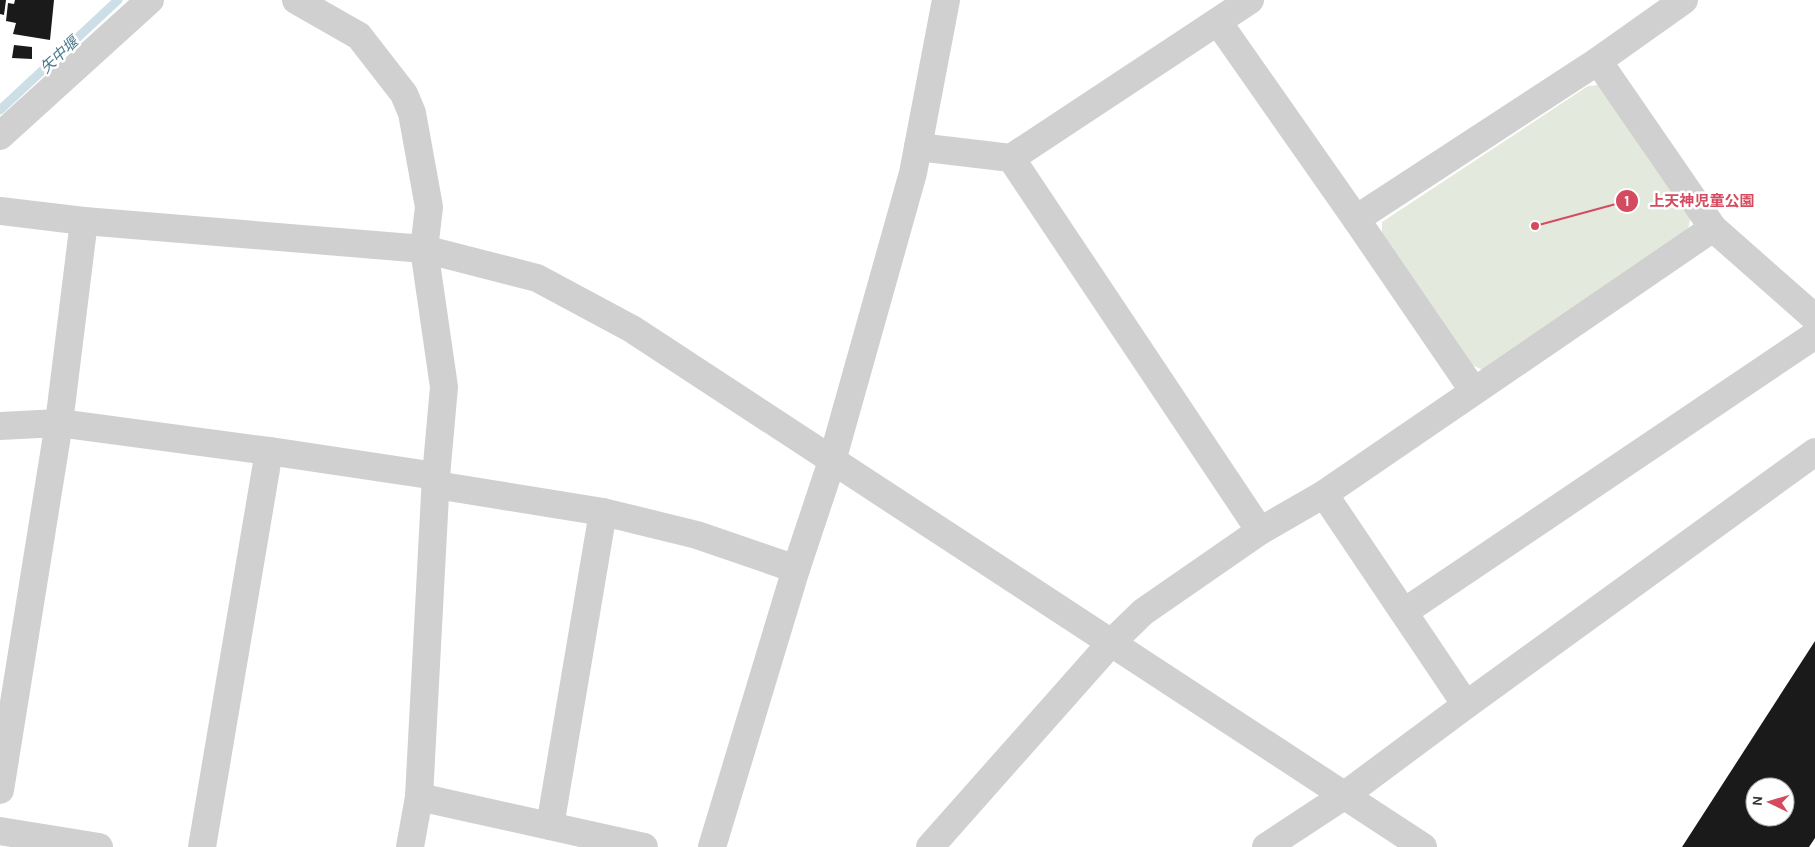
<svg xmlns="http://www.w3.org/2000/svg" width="1815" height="847" font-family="Karla,'Noto Sans JP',sans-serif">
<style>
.green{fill:#e4e9dd}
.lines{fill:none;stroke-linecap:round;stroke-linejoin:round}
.stream{stroke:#ccdfe7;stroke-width:9}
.building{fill:#1a1a1a;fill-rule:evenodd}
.minor{stroke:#d0d0d0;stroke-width:28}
.tertiary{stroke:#d0d0d0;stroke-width:28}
.labels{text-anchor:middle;stroke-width:5;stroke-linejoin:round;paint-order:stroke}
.water-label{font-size:15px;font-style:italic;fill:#48788e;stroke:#fff}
.leader{fill:none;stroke:#d44b60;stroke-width:2}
.callout-dot{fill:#d44b60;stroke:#fff;stroke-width:2}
.mark-label{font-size:15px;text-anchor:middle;font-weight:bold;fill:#fff}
.callout-label{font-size:15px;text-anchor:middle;font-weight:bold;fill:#d44b60;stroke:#fff;stroke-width:5;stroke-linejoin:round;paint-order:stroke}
</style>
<rect width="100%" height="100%" fill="#fff"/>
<polygon class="green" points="1600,85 1691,217 1688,229 1483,370 1472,365 1382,235 1382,222 1588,86"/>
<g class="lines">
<polyline class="stream" points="0,110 118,0"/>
</g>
<g class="building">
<polygon points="0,0 6,0 4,15 0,14"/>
<polygon points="15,0 54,0 50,40 13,34 16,23 6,21 8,3 14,4"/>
<polygon points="14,45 32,47 32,59 12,58"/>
<path d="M1815,641V838L1809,847H1682ZM1755,787H1785V817H1755Z"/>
</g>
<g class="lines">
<g class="minor">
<polyline points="296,0 359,36 404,94 412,113 429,207 424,249 444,387 436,476 419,797 410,847"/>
<polyline points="1218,22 1356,219 1473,390"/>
<polyline points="1598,61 1713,228 1815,318"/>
<polyline points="0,136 150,0"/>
<polyline points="918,147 1011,158 1250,0"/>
<polyline points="1011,158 1260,531"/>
<polyline points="1356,219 1598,61 1684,0"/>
<polyline points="0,426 59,423 269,451 436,476"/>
<polyline points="436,485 603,512 697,535 796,569"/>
<polyline points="1324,494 1466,705"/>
<polyline points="1404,612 1815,335"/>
<polyline points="419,797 644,847"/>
<polyline points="550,826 603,512"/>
<polyline points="0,831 99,847"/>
<polyline points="202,847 269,451"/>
<polyline points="930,847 1110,644 1143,612 1260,531 1324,494 1713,228"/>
<polyline points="1266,847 1345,795 1466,705 1815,452"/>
</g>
<g class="tertiary">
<polyline points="0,211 84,221 424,249 537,278 632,329 1423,847"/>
<polyline points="0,790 59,423 84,221"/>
<polyline points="712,847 796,569 832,461 913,173 946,0"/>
</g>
</g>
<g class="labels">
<g class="water-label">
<text transform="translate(59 55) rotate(-43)" y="5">矢中堰</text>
</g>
</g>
<path class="leader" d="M1535 226L1627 201"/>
<g class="callout-dot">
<circle cx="1535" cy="226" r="5"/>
<circle cx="1627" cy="201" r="12"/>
</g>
<g class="mark-label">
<text x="1627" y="206">1</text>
</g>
<g class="callout-label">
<text x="1702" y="206">上天神児童公園</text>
</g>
<g transform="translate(1770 802) rotate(275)"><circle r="24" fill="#ffffff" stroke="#adadad"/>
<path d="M0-4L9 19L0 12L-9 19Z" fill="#d44b60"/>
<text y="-8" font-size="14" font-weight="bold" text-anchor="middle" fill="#333333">N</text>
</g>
</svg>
